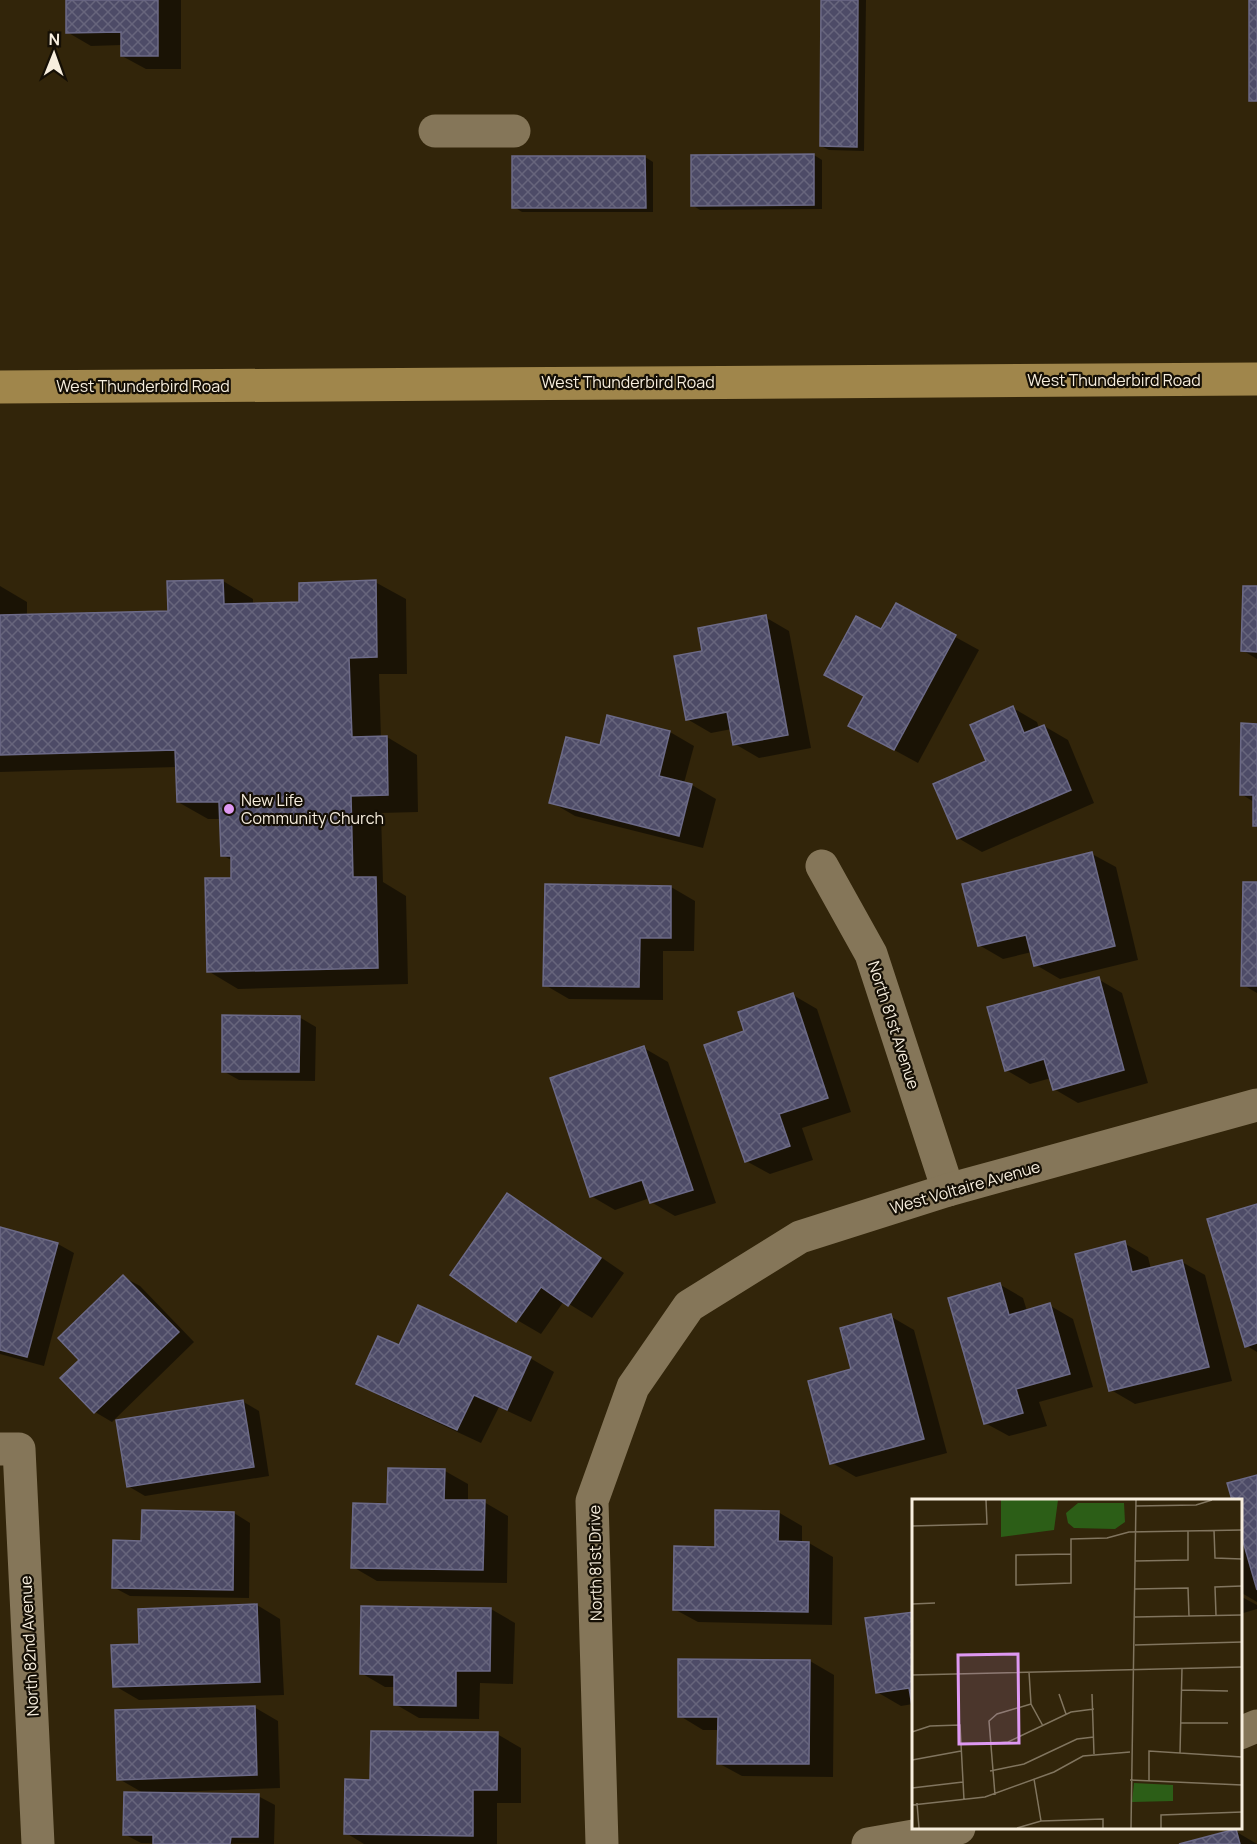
<svg xmlns="http://www.w3.org/2000/svg" width="1257" height="1844" font-family="Manrope,sans-serif">
<style>
.shadow{fill:#0007}
.building{fill:url(#building-cross-hatch);stroke:#6c6a87;stroke-width:1.5}
.lines{fill:none;stroke-linecap:round;stroke-linejoin:round}
.minor{stroke:#857659;stroke-width:33}
.major{stroke:#a0864b;stroke-width:33}
.poi-dot{fill:#de98f2;stroke:#150f05;stroke-width:2}
.labels{text-anchor:middle;stroke-width:4.5;stroke-linejoin:round;paint-order:stroke}
.street-label{font-size:16px;fill:#f7eede;stroke:#150f05}
.poi-label{font-size:16px;fill:#f7eede;stroke:#150f05;text-anchor:start}
.inset-road{fill:none;stroke:#81755f;stroke-width:1.5}
.view{fill:#de98f2;fill-opacity:0.15;stroke:#de98f2;stroke-width:3}
.inset-edge{fill:none;stroke:#f7eede;stroke-width:3}
</style>
<defs>
<pattern id="building-cross-hatch" width="8" height="8" patternUnits="userSpaceOnUse" patternTransform="scale(1.5)"><rect width="8" height="8" fill="#4d4b67"/><path d="M0 0l8 8M0 8l8-8" fill="none" stroke="#67657c"/></pattern>
</defs>
<rect width="100%" height="100%" fill="#32250a"/>
<g class="shadow">
<polygon points="67,0 181,0 181,69 146,69 122,56 122,45 91,46 67,32"/>
<polygon points="823,0 866,0 864,151 829,150 821,146"/>
<polygon points="814,155 822,160 822,209 700,210 692,205 693,156"/>
<polygon points="645,157 653,162 653,212 522,212 514,207"/>
<polygon points="223,581 253,599 253,605 301,603 375,582 406,599 407,674 379,674 381,738 387,737 417,755 418,812 381,813 383,882 406,896 408,984 238,989 208,971 233,880 233,861 222,855 221,819 208,819 178,802 177,767 0,772 0,586 27,602 27,616 169,612"/>
<polygon points="1257,588 1257,659 1242,650"/>
<polygon points="897,605 979,650 918,763 874,739 882,631"/>
<polygon points="765,617 789,631 811,748 759,758 735,744 732,729 711,733 687,719 703,652"/>
<polygon points="1013,708 1037,722 1039,728 1044,726 1068,740 1094,803 982,852 958,838 988,762"/>
<polygon points="609,716 670,732 694,746 684,783 692,785 716,799 703,848 575,816 551,802 601,747"/>
<polygon points="1257,725 1257,827 1254,825 1254,802 1241,794"/>
<polygon points="1092,854 1116,867 1138,960 1060,979 1036,965 1032,952 1003,959 979,945"/>
<polygon points="1257,884 1257,993 1243,985"/>
<polygon points="547,885 671,887 695,901 694,951 663,951 663,1000 569,999 545,985"/>
<polygon points="1098,979 1122,993 1148,1083 1078,1103 1054,1089 1051,1078 1030,1084 1006,1070"/>
<polygon points="793,995 817,1009 851,1112 802,1128 813,1160 770,1174 746,1161 746,1032"/>
<polygon points="299,1017 316,1027 315,1081 239,1080 223,1071"/>
<polygon points="644,1048 668,1062 716,1203 675,1216 651,1202 650,1198 615,1210 591,1196"/>
<polygon points="508,1195 531,1209 624,1273 592,1318 564,1301 541,1334 517,1320 452,1275"/>
<polygon points="1257,1205 1257,1352 1247,1346"/>
<polygon points="0,1228 58,1244 74,1253 44,1366 0,1354"/>
<polygon points="1124,1243 1148,1257 1151,1269 1182,1262 1205,1275 1232,1381 1135,1404 1111,1390"/>
<polygon points="123,1277 140,1286 194,1342 112,1422 95,1412 62,1378 81,1360"/>
<polygon points="999,1284 1023,1298 1027,1311 1049,1305 1073,1319 1093,1387 1039,1402 1047,1426 1009,1436 985,1423"/>
<polygon points="419,1307 530,1358 554,1372 531,1422 499,1407 481,1443 382,1397 358,1383 399,1347"/>
<polygon points="890,1316 914,1330 947,1453 856,1477 832,1463"/>
<polygon points="242,1401 259,1411 269,1476 145,1496 128,1486"/>
<polygon points="445,1471 468,1484 468,1501 484,1502 508,1516 507,1583 377,1581 353,1567 388,1505"/>
<polygon points="1257,1476 1257,1602 1240,1592 1240,1500 1233,1500 1229,1484"/>
<polygon points="778,1512 802,1526 802,1543 809,1543 833,1557 832,1625 698,1622 674,1609 716,1548"/>
<polygon points="234,1513 250,1523 249,1598 130,1596 113,1587"/>
<polygon points="1240,1596 1257,1605 1257,1609 1240,1614"/>
<polygon points="257,1605 280,1619 284,1695 139,1700 115,1686 141,1645"/>
<polygon points="491,1609 515,1623 513,1684 480,1683 479,1719 419,1718 395,1704 395,1687 385,1687 361,1673"/>
<polygon points="914,1613 913,1704 901,1706 877,1692"/>
<polygon points="680,1661 810,1661 834,1675 833,1777 742,1776 718,1763 719,1730 703,1730 680,1716"/>
<polygon points="254,1707 278,1721 280,1788 171,1792 171,1794 258,1796 275,1805 274,1844 141,1843 124,1834 145,1794 119,1779"/>
<polygon points="497,1734 521,1748 521,1803 497,1803 497,1844 364,1844 346,1833 371,1781"/>
<polygon points="1235,1831 1257,1844 1185,1844"/>
</g>
<g class="building">
<polygon points="66,0 158,0 158,56 121,56 121,32 66,33"/>
<polygon points="821,0 858,0 857,147 820,146"/>
<rect x="1249" y="0" width="8" height="101"/>
<polygon points="814,154 814,205 691,206 691,155"/>
<polygon points="512,156 645,156 646,208 512,208"/>
<polygon points="223,580 224,604 299,602 299,583 376,580 377,657 349,658 352,737 387,736 388,795 351,796 353,877 376,877 378,968 207,972 205,878 231,878 231,856 221,856 219,802 177,802 175,750 0,755 0,615 168,611 167,581"/>
<polygon points="1243,586 1257,586 1257,652 1241,651"/>
<polygon points="896,603 956,635 894,750 848,726 864,696 824,675 856,616 881,629"/>
<polygon points="766,615 788,735 733,745 727,712 686,720 674,656 702,651 698,628"/>
<polygon points="1013,706 1024,733 1044,725 1071,790 957,839 933,784 986,761 970,725"/>
<polygon points="607,715 670,731 659,776 692,784 679,836 549,803 566,737 600,745"/>
<polygon points="1241,723 1257,724 1257,826 1253,826 1253,795 1240,795"/>
<polygon points="1092,852 1115,946 1034,966 1026,935 978,946 962,884"/>
<polygon points="1243,882 1257,882 1257,986 1241,986"/>
<polygon points="545,884 671,886 671,938 640,938 639,987 543,986"/>
<polygon points="1099,977 1124,1070 1053,1090 1044,1059 1005,1071 987,1007"/>
<polygon points="793,993 828,1098 779,1114 790,1146 745,1162 704,1045 744,1031 738,1012"/>
<polygon points="222,1015 300,1016 299,1072 222,1072"/>
<polygon points="644,1046 693,1190 650,1203 642,1180 590,1197 550,1078"/>
<polygon points="507,1193 601,1258 568,1306 541,1287 516,1322 450,1275"/>
<polygon points="1257,1204 1257,1343 1245,1347 1207,1219"/>
<polygon points="0,1227 58,1243 27,1357 0,1350"/>
<polygon points="1125,1241 1132,1272 1182,1260 1209,1367 1109,1391 1075,1254"/>
<polygon points="123,1275 179,1332 94,1413 60,1378 79,1360 58,1338"/>
<polygon points="1000,1283 1009,1315 1050,1303 1070,1374 1016,1389 1023,1413 984,1424 948,1298"/>
<polygon points="418,1305 531,1357 507,1410 474,1395 457,1430 356,1384 378,1336 399,1345"/>
<polygon points="891,1314 924,1439 830,1464 808,1381 851,1369 840,1328"/>
<polygon points="243,1400 254,1467 127,1487 116,1420"/>
<polygon points="388,1468 445,1469 444,1500 485,1500 483,1570 351,1568 353,1503 387,1504"/>
<polygon points="1257,1475 1257,1590 1240,1531 1240,1500 1232,1500 1227,1483"/>
<polygon points="142,1510 234,1512 233,1590 112,1588 113,1540 141,1541"/>
<polygon points="715,1510 779,1511 778,1541 809,1542 808,1612 673,1610 674,1546 715,1547"/>
<polygon points="257,1604 260,1682 113,1687 111,1645 139,1644 138,1609"/>
<polygon points="361,1606 491,1608 490,1671 456,1671 456,1706 394,1705 394,1675 360,1674"/>
<polygon points="914,1612 914,1718 909,1688 876,1693 865,1618"/>
<polygon points="678,1659 810,1660 809,1764 717,1764 718,1717 678,1717"/>
<polygon points="255,1706 257,1775 117,1780 115,1710"/>
<polygon points="371,1731 498,1732 497,1790 473,1790 473,1836 344,1834 345,1779 370,1780"/>
<polygon points="124,1792 259,1794 258,1837 231,1837 230,1844 153,1844 153,1835 123,1835"/>
<polygon points="1236,1829 1240,1844 1179,1844"/>
</g>
<g class="lines">
<g class="minor">
<polyline points="435,131 514,131"/>
<polyline points="822,866 871,954 948,1190"/>
<polyline points="0,1449 19,1449 38,1844"/>
<polyline points="1240,1733 1257,1726"/>
<polyline points="602,1844 592,1501 633,1387 689,1306 800,1237 948,1190 1257,1105"/>
<polyline points="868,1844 959,1828"/>
</g>
<polyline class="major" points="0,387 1257,379"/>
</g>
<circle class="poi-dot" cx="229" cy="809" r="6"/>
<g class="labels">
<g class="street-label">
<text x="1114" y="386">West Thunderbird Road</text>
<text x="628" y="388">West Thunderbird Road</text>
<text x="143" y="392">West Thunderbird Road</text>
<text transform="translate(894 1025) rotate(72)" y="6">North 81st Avenue</text>
<text transform="translate(965 1187) rotate(-16)" y="6">West Voltaire Avenue</text>
<text transform="translate(595 1563) rotate(-91)" y="6">North 81st Drive</text>
<text transform="translate(29 1646) rotate(-93)" y="6">North 82nd Avenue</text>
</g>
<g class="poi-label">
<text x="241" y="806">New Life<tspan x="241" dy="18">Community Church</tspan></text>
</g>
</g>
<g transform="translate(912 1499)">
<rect width="330" height="330" fill="#32250a"/>
<path d="M89,1H146L142,31L89,38ZM166,4H212L213,23L203,30L162,29L156,24L154,14Z" fill="#2c5e17"/>
<path d="M222,284L261,286V302L220,303Z" fill="#2c5e17"/>
<path class="inset-road" d="M224,7L284,6L300,1M0,27L75,25L74,1M302,31L303,59L330,60M159,55L104,56V86L159,84V40L195,39L217,33L330,31M223,62L276,61V32M223,90L276,89L277,117M0,105L23,104M304,116L303,88L330,87M223,118L330,116M223,146L330,143M117,173L119,205L131,227M0,176L330,168M270,191L316,192M147,195L154,215M180,195L182,255M269,224H316M0,233L18,227L48,226L52,301M76,245L96,243L159,213L182,210M268,254L270,169M0,261L49,252M78,272L112,265L165,240L182,238M122,280L129,322M218,281L330,286M237,282V252L330,258M0,289L51,283M83,296L77,222L85,215L119,205M5,304L7,329M0,306L73,298L142,273L171,257L218,253M105,329L129,322L191,320V329M219,329L224,1M249,329V316L330,313"/>
<path class="view" d="M106,155L107,244L47,245L46,156Z"/>
<rect width="330" height="330" class="inset-edge"/>
</g>
<g transform="translate(54 54) rotate(1)" stroke="#150f05" stroke-width="4.5" paint-order="stroke">
<path d="M0-4.5L10 22L0 15L-10 22Z" fill="#f7eede"/>
<text y="-9" font-size="16" font-weight="bold" text-anchor="middle" fill="#f7eede">N</text>
</g>
</svg>
